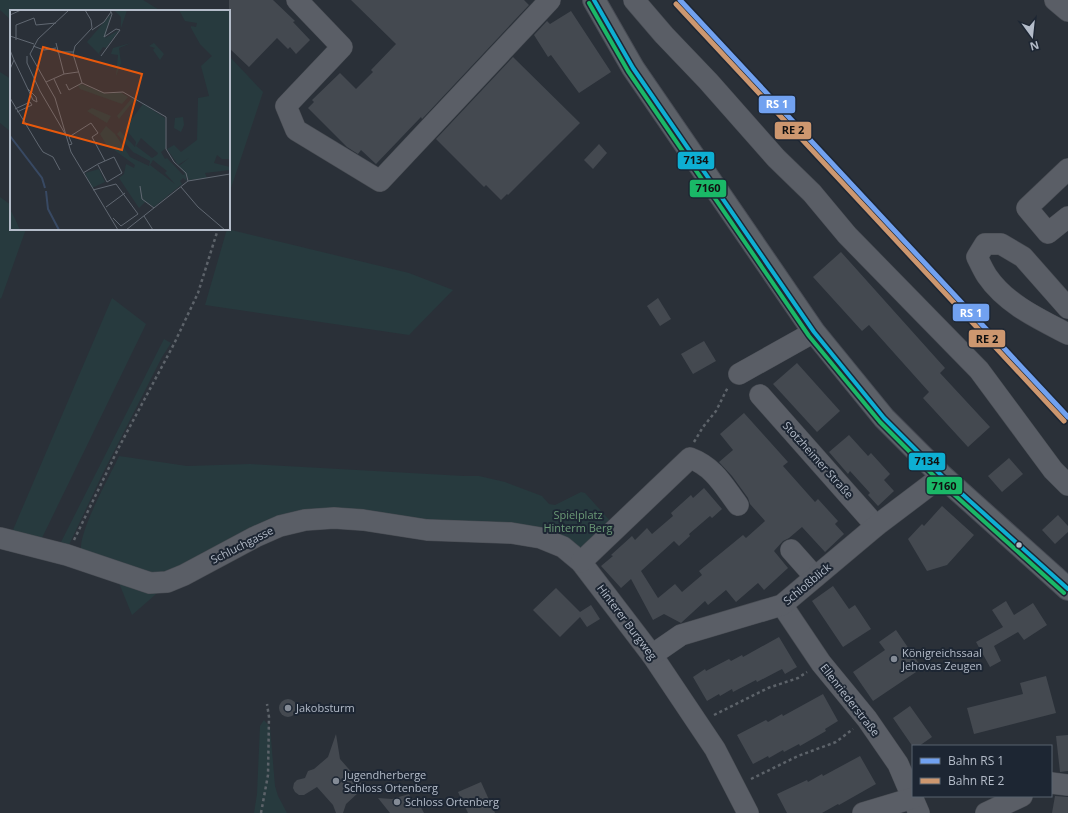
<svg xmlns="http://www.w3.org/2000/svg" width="1068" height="813" font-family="'Open Sans',sans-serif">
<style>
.green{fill:#273a3e}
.building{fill:#444950}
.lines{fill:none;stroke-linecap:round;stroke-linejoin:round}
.minor-casing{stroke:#484c53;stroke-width:22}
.major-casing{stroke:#484c55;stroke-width:24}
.path{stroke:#5d636a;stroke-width:2.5;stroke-dasharray:3 3;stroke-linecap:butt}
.minor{stroke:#5a5e66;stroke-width:21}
.major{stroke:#5c6168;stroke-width:22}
.bus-1-casing{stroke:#1d2633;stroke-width:7}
.bus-2-casing{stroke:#1d2633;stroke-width:7}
.bus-1{stroke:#0dafd3;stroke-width:4}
.bus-2{stroke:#1ab867;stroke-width:4}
.rail-1-casing{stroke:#1d2633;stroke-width:8}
.rail-2-casing{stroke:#1d2633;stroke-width:8}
.rail-1{stroke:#71a1f0;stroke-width:5}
.rail-2{stroke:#cd976f;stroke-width:5}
.bus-dot{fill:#b4bcc9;stroke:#1d2633;stroke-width:1.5}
.poi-dot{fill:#848b96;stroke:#1d2633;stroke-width:1.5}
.labels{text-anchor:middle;stroke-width:4;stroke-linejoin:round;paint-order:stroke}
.street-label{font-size:11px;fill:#b4bcc9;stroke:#1d2633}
.park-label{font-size:11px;fill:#6b9a76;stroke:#1d2633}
.poi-label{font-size:11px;fill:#b4bcc9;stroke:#1d2633;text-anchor:start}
.inset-river{fill:none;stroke:#384963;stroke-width:2}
.inset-road{fill:none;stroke:#616872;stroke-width:1}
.view{fill:#e8590c;fill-opacity:0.15;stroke:#e8590c;stroke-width:2}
.inset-edge{fill:none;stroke:#b4bcc9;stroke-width:2}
.line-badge{stroke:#1d2633;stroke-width:1.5}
.badge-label{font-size:11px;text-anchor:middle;font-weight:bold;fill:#fff}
.pale-badge-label{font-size:11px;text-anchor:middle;font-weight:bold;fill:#111}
</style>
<rect width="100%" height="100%" fill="#2a3038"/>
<g class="green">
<polygon points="0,0 143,0 161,11 11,11 11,20 0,10"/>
<polygon points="229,56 263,92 229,194"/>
<polygon points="0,72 11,79 11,132 0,123"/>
<polygon points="0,197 11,205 11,229 26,229 1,299 0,298"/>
<polygon points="227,229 409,273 453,290 409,335 205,305"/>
<polygon points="112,298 146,324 39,544 10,537"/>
<polygon points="164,339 171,343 162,357 104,471 67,549 58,548"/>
<path d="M119,456L187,466L250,464L464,476H479L505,482L542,496L549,504L555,505L581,492L585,493L613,524L586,551L326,514L164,578L81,550C79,530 110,476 119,456Z"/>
<polygon points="117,578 163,588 132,615"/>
<polygon points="264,720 270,727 275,786 278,796 287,813 254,813 257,794 260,726"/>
</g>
<g class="building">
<polygon points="229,0 273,0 295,21 293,22 310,40 296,54 290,47 288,49 277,38 249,67 229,48"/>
<polygon points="351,0 524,0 529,5 422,119 421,117 376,164 361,150 358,154 347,147 308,108 314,102 312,100 340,73 356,89 373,72 371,70 396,44"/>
<polygon points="571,11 611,72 579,93 551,55 548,57 534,35 547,21 550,24"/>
<polygon points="513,57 580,123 508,195 507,194 501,200 486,185 484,187 436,139"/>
<polygon points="599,144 607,153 593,169 584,160"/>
<polygon points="841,252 936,358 945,368 940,373 990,427 968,447 923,398 929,392 869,325 862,331 813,277"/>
<polygon points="658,298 671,319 660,326 647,306"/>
<polygon points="704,341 716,361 693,374 681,354"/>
<polygon points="797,363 840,411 817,432 773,384"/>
<polygon points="744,413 788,462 783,466 815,502 818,499 838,521 835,524 844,534 825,552 802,527 789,538 783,541 774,551 788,568 764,590 758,583 736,602 726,590 708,605 705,601 681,623 664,614 653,620 631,579 621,588 601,566 613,556 611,555 632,536 635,540 647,528 652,534 673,516 671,513 691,495 693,498 704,488 722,509 712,518 710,516 689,534 690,536 679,546 674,541 641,571 658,598 675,584 682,592 702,575 699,571 743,535 746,538 765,521 750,504 748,498 732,476 719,462 733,450 720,434"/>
<polygon points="849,435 868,456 871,453 890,474 884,480 894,491 878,506 868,495 870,493 850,471 848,474 829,452"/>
<polygon points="1009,458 1023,474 1002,492 988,476"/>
<polygon points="942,506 974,535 947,565 927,571 908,539 922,524 924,526"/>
<polygon points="1058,515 1068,526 1068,532 1055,544 1042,530"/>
<polygon points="833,586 849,609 855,605 871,629 843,647 812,601"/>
<polygon points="556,588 580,612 591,605 600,619 587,627 580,617 560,637 533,610"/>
<polygon points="1006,601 1014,615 1033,603 1047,625 1024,640 1018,632 994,646 1001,661 990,667 976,642 1003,627 992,610"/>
<polygon points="896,630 922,668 873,701 853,672 885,650 879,642"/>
<polygon points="779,637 797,667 785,674 782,669 757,682 756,680 733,692 732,689 720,696 719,694 707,701 693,677 705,669 706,671 729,659 731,661 742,655 743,657"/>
<polygon points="1046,676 1056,713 974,734 967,708 1023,694 1020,683"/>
<polygon points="823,694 838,721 825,729 826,731 800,746 799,744 784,752 783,750 769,758 768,756 753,764 737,735 766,720 768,722 782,714 783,716"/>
<circle cx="288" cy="708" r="9"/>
<polygon points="910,706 932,737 919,746 913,746 913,747 893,718"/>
<polygon points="336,734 340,759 368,791 359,792 346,804 343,813 336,813 333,805 317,787 304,795 299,795 295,792 293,788 294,783 297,780 305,778 308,771 314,769 328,757"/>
<polygon points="1068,735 1068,771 1060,772 1056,736"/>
<polygon points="860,756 876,784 839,805 838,804 822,813 787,813 777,794 807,780 808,782 822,774 823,776"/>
<polygon points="481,782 495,813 468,813 458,792"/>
<polygon points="409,794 411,798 416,798 424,813 390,813 378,798 392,799"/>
<polygon points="1055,796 1068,797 1068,813 1052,813"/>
</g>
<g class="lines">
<g class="minor-casing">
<g id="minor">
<polyline points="297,0 342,47 286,106 296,130 380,181 550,0"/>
<polyline points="634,0 664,35 708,81 776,158 812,193 847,235 979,370 1053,470 1068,485"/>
<polyline points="1055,0 1068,11"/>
<polyline points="1068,169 1027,208 1048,233 1068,217"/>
<path d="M1068,308L1023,257L1001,244H985L977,257C980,263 983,270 987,276C1006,304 1039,319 1068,334"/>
<polyline points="739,374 814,332"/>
<polyline points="760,395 876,526"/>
<polyline points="0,538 67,555 150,583 167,582 184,575 255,537 280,526 305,520 334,518 363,520 427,530 511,533 541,538 563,547 581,562 652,655 715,749 748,813"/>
<polyline points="791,550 815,577"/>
<path d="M581,562L690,458C714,467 723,485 738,505"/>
<polyline points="782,605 821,663 867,719 898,764 919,813"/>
<polyline points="652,655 681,635 782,605 876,526 942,476"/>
<polyline points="1051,783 1068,785"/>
<polyline points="863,813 913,798"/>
<polyline points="986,813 1022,796"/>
</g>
</g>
<g class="major-casing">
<polyline id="major" points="594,0 633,68 814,332 884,418 942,476 1068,589"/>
</g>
<g class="path">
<polyline points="694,442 703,427 716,411 728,387"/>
<polyline points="74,540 119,447 174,344 198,293 218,229"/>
<polyline points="714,715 768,688 798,678 807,672"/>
<polyline points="751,779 798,756 836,742 853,729"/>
<polyline points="261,813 268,775 269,717 267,704"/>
</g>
<use href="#minor" class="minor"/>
<use href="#major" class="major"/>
<g class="bus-1-casing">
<polyline id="bus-1" points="594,0 633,68 814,332 884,418 942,476 1068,589"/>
</g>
<g class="bus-2-casing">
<polyline id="bus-2" points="589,3 628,71 809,336 880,422 938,480 1064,593"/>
</g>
<use href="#bus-1" class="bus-1"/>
<use href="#bus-2" class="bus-2"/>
<g class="rail-1-casing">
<polyline id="rail-1" points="680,0 1068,417"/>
</g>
<g class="rail-2-casing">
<polyline id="rail-2" points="676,4 1064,421"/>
</g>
<use href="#rail-1" class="rail-1"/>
<use href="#rail-2" class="rail-2"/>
</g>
<circle class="bus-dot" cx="1019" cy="545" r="3.5"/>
<g class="poi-dot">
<circle cx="894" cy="659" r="4"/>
<circle cx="288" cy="708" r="4"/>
<circle cx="336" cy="781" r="4"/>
<circle cx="397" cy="802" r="4"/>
</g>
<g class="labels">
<g class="street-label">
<text transform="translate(818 460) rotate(48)" y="4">Stotzheimer Straße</text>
<text transform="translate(242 545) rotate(-27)" y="4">Schluchgasse</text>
<text transform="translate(807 584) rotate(-40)" y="4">Schloßblick</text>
<text transform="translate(627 622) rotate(53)" y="4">Hinterer Burgweg</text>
<text transform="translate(850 700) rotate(52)" y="4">Ellenriederstraße</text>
</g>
<g class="park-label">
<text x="578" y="519">Spielplatz<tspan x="578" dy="13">Hinterm Berg</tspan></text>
</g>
<g class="poi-label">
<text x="902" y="657">Königreichssaal<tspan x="902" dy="13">Jehovas Zeugen</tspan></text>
<text x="296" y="712">Jakobsturm</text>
<text x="344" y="779">Jugendherberge<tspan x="344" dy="13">Schloss Ortenberg</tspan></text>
<text x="405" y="806">Schloss Ortenberg</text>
</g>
</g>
<g transform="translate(10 10)">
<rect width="220" height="220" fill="#2a3038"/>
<path d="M104,0H117L111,18V7ZM169,0H220V149H212L207,145L204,153L220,157V160L195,163L197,168L179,170L169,156L179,148L168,155L157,139L164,135L171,142L187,130L188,88L199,86L191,56L202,46L190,34L181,18V16L186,17L187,13L175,11ZM101,4L95,28L109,20L96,38L93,37L89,43L91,46L77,32ZM121,33L109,38L111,53L106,66L108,45L101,44L103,38ZM144,33L154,44L150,50L143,40L145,38L139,36ZM71,74L97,84L110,82L118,87L112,94L70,79L68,75ZM122,88L125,89L109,109L107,106ZM133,94L155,108L156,138L151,142L155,149L157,148L173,165L175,164L177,171L173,168L170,171L172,174L144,197L135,192L129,198L109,168L114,164L116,154L124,158L125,155L96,134L90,124L96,116L105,124L120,147L139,156L140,151L123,142L107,124L110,121L125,137L126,132L115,118ZM131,128L148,143L147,145L142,148L126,136ZM143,150L157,161L155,163L165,174L140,155ZM82,98L101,106L97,113L77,101ZM173,107L174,115L171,122L164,118L165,108ZM89,159L95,172L82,178L75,163ZM0,199L6,211L10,220H1Z" fill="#273a3e" fill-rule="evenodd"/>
<path class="inset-river" d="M0,126L32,168L35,178M36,181L38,199L49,220"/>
<path class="inset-road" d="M59,0L28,29L20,44L45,88L61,142L108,220M75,0L81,10L82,18L65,36L63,44L72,73L94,83L113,82L156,107V139L164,152L176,163L178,171M0,5L11,0M82,20L94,12L101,2M0,26L24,34M6,30V15L24,8L26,15L46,13M46,33L54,64M23,36L34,40L46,38M0,40L4,50L0,59M47,42H63M17,46V53L30,81L57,127M91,46L110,20L106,19L94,27L102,4L100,0M4,50L15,73L23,90L27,92L26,87L18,79M44,69L51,84M36,72L54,64L68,62M56,74L59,80L72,73M0,88L29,136L33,142L43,147L50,160M5,99L20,92L22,95L7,102M59,135L62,134L59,127L81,113L88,123L82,127L95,151M73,163L88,154L104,147L112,163L97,172L88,155M130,176L132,189L144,198M171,177L188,197L215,220M83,180L106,174L128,204L111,216L103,208M96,197L115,183M134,206L143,220M116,220L178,171L220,164"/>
<path class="view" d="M33,37L132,64L112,140L13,113Z"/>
<rect width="220" height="220" class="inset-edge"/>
</g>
<g class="line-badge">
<rect x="758" y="95" width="38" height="19" rx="4" fill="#71a1f0"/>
<rect x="774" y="121" width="38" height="19" rx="4" fill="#cd976f"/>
<rect x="677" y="151" width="38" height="19" rx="4" fill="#0dafd3"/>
<rect x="689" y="179" width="38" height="19" rx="4" fill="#1ab867"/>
<rect x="952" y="303" width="38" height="19" rx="4" fill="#71a1f0"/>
<rect x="968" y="329" width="38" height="19" rx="4" fill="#cd976f"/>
<rect x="908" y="452" width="38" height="19" rx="4" fill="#0dafd3"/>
<rect x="926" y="476" width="37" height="19" rx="4" fill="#1ab867"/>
</g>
<g class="badge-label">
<text x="777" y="108">RS 1</text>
<text x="971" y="317">RS 1</text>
</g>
<g class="pale-badge-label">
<text x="793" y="134">RE 2</text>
<text x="696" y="164">7134</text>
<text x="708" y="192">7160</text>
<text x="987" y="343">RE 2</text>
<text x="927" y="465">7134</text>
<text x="944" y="490">7160</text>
</g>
<rect x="912" y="745" width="140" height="52" fill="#1d2633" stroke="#59626f"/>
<rect x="920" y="758" width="20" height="6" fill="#71a1f0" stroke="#59626f"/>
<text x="948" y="765" font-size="12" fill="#b4bcc9">Bahn RS 1</text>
<rect x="920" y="778" width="20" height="6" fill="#cd976f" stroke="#59626f"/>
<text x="948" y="785" font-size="12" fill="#b4bcc9">Bahn RE 2</text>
<g transform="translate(1032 36) rotate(165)" stroke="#1d2633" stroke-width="3" paint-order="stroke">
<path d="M0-3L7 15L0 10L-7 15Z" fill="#b4bcc9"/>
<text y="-6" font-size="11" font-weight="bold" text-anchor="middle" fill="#b4bcc9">N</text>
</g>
</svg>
